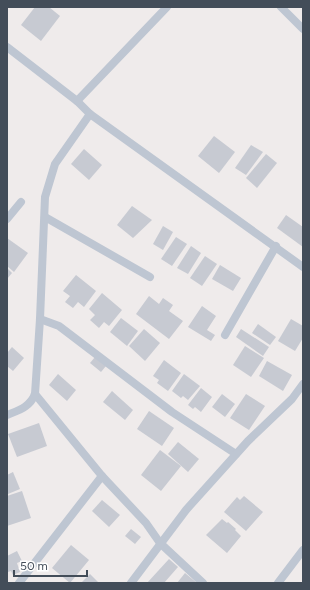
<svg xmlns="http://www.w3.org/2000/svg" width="310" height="590" font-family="Figtree,sans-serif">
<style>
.building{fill:#c7cad2}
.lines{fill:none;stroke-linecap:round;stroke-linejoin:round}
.minor{stroke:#bec6d2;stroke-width:8}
</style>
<rect width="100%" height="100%" fill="#efebeb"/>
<g class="building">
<polygon points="35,7 49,7 60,16 41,41 21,25"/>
<polygon points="214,136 235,152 219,173 198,156"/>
<polygon points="251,145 263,152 246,175 235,168"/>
<polygon points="84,149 102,165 89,180 71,164"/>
<polygon points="266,154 277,163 257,188 246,178"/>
<polygon points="132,206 152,220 133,238 117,225"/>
<polygon points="286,215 303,227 303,247 277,228"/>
<polygon points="163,226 173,232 163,250 153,244"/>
<polygon points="176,237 187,244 172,266 161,259"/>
<polygon points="7,238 28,253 14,272 7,266"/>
<polygon points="191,246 201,253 188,274 177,268"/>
<polygon points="205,256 217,264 202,286 190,278"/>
<polygon points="220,265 241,278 233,291 212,279"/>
<polygon points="7,268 12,273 7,279"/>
<polygon points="76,275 96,291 84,307 78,302 73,308 65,302 70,296 63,291"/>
<polygon points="102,293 122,310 109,326 104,322 99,328 90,320 95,315 89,309"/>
<polygon points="149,296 159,304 163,298 173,305 169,311 183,321 169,339 136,314"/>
<polygon points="202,306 216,316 207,330 215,335 211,341 188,327"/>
<polygon points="121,318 138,331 127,346 110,332"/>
<polygon points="291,319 303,326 303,338 295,351 278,341"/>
<polygon points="258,324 276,337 270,345 252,333"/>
<polygon points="144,329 160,343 145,361 129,346"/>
<polygon points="241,329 269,347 263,356 236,337"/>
<polygon points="245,346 264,358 251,377 233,365"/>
<polygon points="12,347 24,358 13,371 7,366 7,353"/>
<polygon points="95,357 106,366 101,372 90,363"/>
<polygon points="164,360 181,373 168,391 157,383 159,380 153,376"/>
<polygon points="267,361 292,375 283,391 259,376"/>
<polygon points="58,374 76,390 67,401 49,385"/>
<polygon points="184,374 200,386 188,400 183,396 181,398 172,391"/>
<polygon points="201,388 212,397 201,412 195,407 193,409 188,405"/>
<polygon points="112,391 133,410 125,420 103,402"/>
<polygon points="222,394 235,404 225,417 212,407"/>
<polygon points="246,394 265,406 249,430 230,418"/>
<polygon points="149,411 174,428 162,446 137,429"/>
<polygon points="39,423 47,446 17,457 8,434"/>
<polygon points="178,442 199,459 188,472 168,454"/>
<polygon points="160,450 181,466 161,491 141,475"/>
<polygon points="13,472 20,489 8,494 7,490 7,475"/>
<polygon points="22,491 31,518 7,526 7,496"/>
<polygon points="244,496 263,512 246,531 224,512 237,497 240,500"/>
<polygon points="102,500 120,515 109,527 92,511"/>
<polygon points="222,519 227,523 228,522 236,529 235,530 241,536 227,553 206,535"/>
<polygon points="131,529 141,537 135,544 125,536"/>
<polygon points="71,545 89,560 70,583 52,568"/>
<polygon points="17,551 22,561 17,563 20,572 13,575 11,571 8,572 7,569 7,556"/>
<polygon points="169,559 178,567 164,583 147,583"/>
<polygon points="185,573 197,583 177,583"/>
<polygon points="90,574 99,583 81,583"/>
</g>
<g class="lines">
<g class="minor">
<polyline points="281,7 303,29"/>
<polyline points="7,47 77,101 90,114 303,267"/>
<polyline points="77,101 167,7"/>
<polyline points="45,217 150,277"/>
<polyline points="7,219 21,202"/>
<polyline points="40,319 59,326 172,412 236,454"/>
<polyline points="225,335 276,246"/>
<polyline points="35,394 102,476 146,523 160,543 203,583"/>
<path d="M7,415C19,410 30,407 35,394L40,319L45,197L55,164L90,114"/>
<polyline points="19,583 102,476"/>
<polyline points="131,583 186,510 248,441 292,399 303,384"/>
<polyline points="278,583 303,550"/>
</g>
</g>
<rect width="310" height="590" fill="none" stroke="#434d59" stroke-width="16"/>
<path d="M14 570v6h73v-6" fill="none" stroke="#434d59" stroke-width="2"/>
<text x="20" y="570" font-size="12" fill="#434d59" stroke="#ffffff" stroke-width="3" paint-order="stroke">50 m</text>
</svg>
